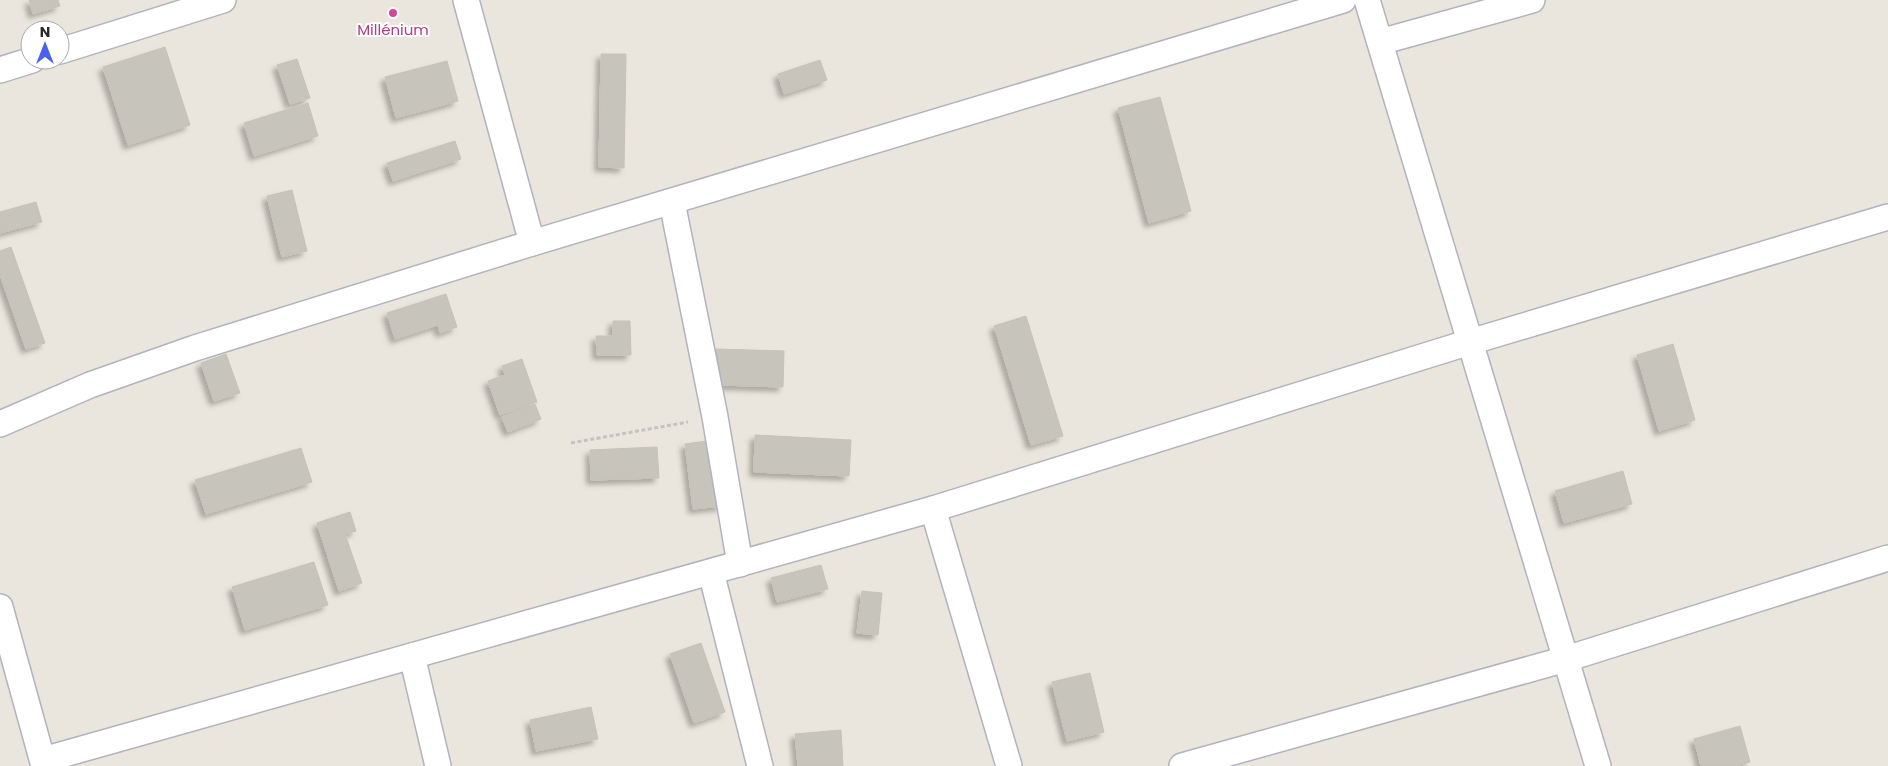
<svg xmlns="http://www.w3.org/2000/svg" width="1888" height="766" font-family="Poppins,sans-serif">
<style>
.building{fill:#c7c4bc;stroke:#c7c2b7;filter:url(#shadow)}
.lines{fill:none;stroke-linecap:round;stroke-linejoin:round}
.street-casing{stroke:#b1b3bd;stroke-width:28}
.path{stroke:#c3c3c3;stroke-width:3;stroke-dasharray:4 2.5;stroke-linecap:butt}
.street{stroke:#fff;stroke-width:25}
.hotel-dot{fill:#d1479c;stroke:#fff;stroke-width:2}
.labels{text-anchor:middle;stroke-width:4;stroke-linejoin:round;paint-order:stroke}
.hotel-label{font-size:15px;fill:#b23c85;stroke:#fff}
</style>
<defs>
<filter id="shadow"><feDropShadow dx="-4.5" dy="4.5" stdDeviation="2.5" flood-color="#0004"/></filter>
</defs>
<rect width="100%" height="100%" fill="#ebe6dd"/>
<g class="building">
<polygon points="29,0 58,0 60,6 33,14"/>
<polygon points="165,47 190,125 128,145 103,67"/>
<polygon points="601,54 626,54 624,168 599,167"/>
<polygon points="297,59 310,98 290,104 277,65"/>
<polygon points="820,60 827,80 784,94 778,74"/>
<polygon points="447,61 458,101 396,118 385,77"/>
<polygon points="1160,97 1191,211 1149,223 1118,108"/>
<polygon points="308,103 318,136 254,156 244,123"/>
<polygon points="455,141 461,159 393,181 387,163"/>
<polygon points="292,190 307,251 282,257 267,196"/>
<polygon points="36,202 42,222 0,233 0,212"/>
<polygon points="11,247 45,343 26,349 0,275 0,251"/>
<polygon points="446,294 457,327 440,333 438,325 395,339 387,313"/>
<polygon points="1026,316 1063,436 1031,445 994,326"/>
<polygon points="613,321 630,321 631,355 597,355 596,336 613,336"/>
<polygon points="1673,344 1695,420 1659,431 1637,355"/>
<polygon points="716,349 784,351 783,387 720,385"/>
<polygon points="226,354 240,393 214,401 201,363"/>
<polygon points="522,359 537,402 500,415 488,381 505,375 502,366"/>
<polygon points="535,404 541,419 508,432 502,417"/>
<polygon points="755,435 851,440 849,476 754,472"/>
<polygon points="714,440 722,506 693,509 685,444"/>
<polygon points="657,447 659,478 591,480 590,450"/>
<polygon points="301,448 312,482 206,514 195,480"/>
<polygon points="1623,471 1632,504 1564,523 1555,491"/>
<polygon points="350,512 356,531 345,534 362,583 339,591 317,523"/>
<polygon points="314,562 328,605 245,630 232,587"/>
<polygon points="821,565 828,589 777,602 771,578"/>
<polygon points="862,591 882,593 878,635 857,633"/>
<polygon points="701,643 725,712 694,723 670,654"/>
<polygon points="1090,673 1104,732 1067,741 1052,682"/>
<polygon points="591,707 598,739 536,751 530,720"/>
<polygon points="1740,726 1750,762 1736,766 1701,766 1694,739"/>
<polygon points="841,730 843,766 798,766 795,734"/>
</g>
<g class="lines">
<g class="street-casing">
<g id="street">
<polyline points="466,0 532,243"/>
<polyline points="1367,0 1598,766"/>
<polyline points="1380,42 1532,0"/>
<polyline points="60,51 223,0"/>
<polyline points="0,70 32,60"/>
<polyline points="672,202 715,417 740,564"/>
<polyline points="0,424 90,385 195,348 532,243 1343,0"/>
<polyline points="933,509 1009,766"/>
<polyline points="711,572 760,766"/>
<polyline points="0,607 44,766"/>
<polyline points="412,656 438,766"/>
<polyline points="43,760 933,509 1470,342 1888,217"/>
<polyline points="1182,766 1566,659 1888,558"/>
</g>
</g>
<polyline class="path" points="571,443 688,422"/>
<use href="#street" class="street"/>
</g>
<circle class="hotel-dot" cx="393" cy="13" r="5"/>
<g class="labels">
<g class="hotel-label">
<text x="393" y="35">Millénium</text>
</g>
</g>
<g transform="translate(45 45)"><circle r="24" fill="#ffffff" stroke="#aaaaaa"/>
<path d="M0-4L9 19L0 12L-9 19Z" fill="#4962ed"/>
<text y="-8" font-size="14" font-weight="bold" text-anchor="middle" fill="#2a2a2a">N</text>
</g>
</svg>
